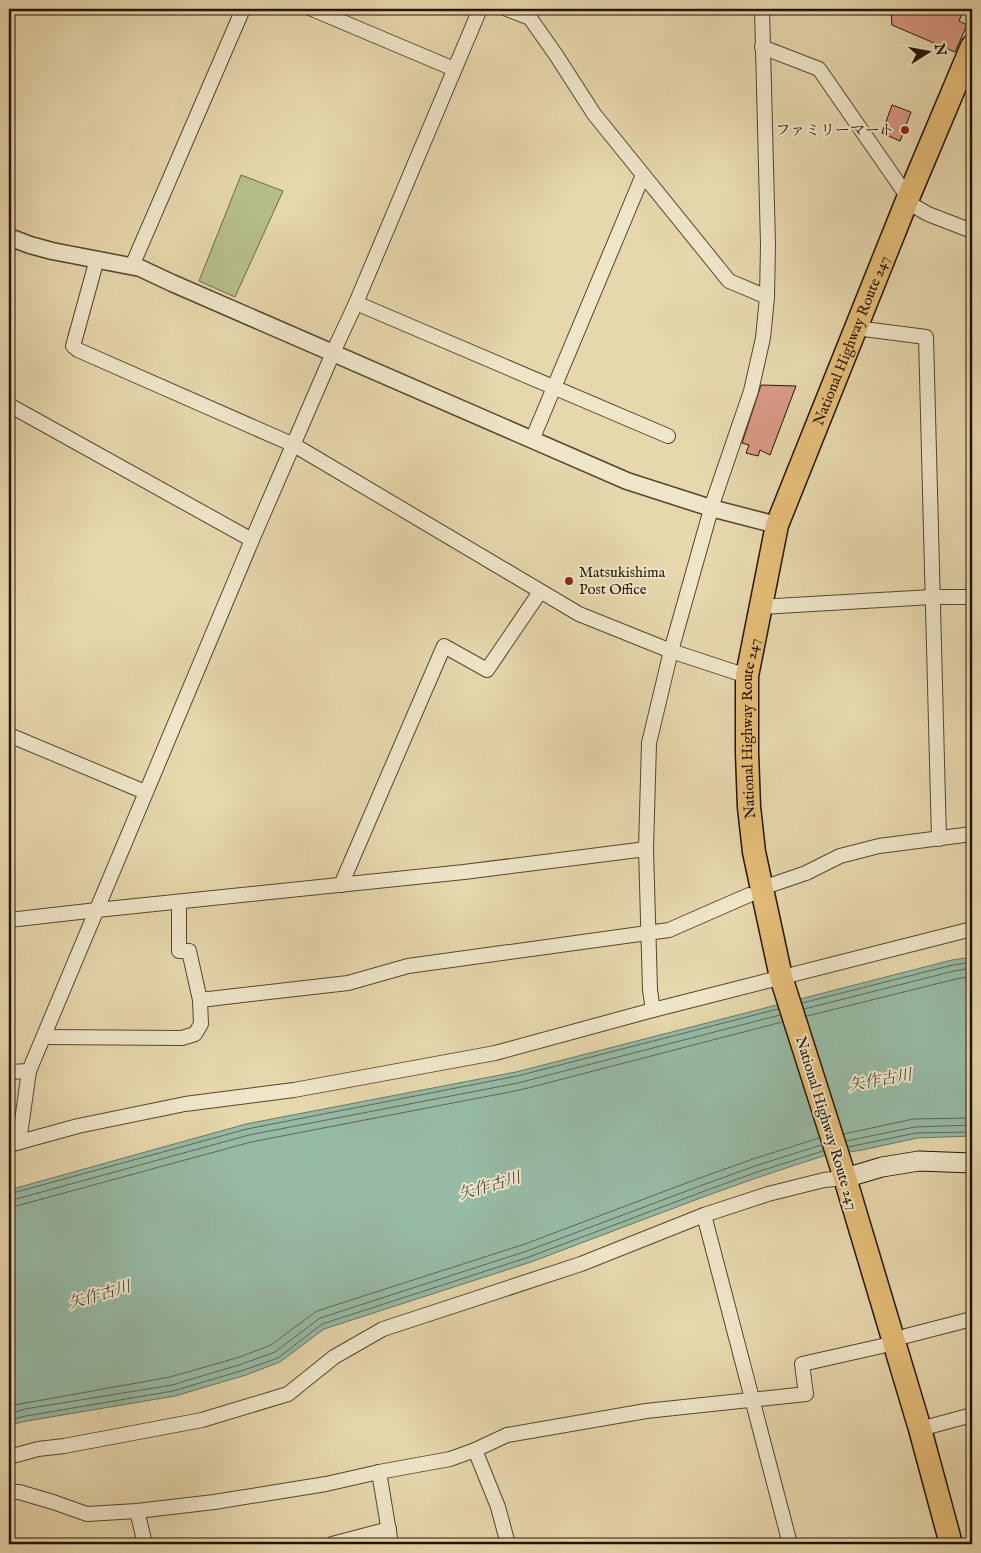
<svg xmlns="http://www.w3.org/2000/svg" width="981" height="1553" font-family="'IM FELL English','Noto Serif JP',serif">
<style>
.green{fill:#b5be89;stroke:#6c6a46}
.water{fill:#97baa5;stroke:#697864}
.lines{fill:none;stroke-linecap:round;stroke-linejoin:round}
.shore{stroke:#5e6854;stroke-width:1}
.building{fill:#d89985;stroke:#241503}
.minor-casing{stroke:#54462d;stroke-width:16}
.tertiary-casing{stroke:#54462d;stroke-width:19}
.secondary-casing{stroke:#241503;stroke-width:21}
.trunk-casing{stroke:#241503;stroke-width:25}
.minor{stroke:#efe5c9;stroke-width:14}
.tertiary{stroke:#efe5c9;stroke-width:16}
.secondary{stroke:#efe5c9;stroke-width:19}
.trunk{stroke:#e3bc76;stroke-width:22}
.poi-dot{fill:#8f2418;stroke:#efe5c9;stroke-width:2}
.labels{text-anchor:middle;stroke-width:4;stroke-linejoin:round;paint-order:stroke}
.poi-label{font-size:15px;fill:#241503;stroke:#efe5c9;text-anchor:end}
.street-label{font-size:15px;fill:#241503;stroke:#efe5c9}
.water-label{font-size:16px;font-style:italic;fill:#4c4f3c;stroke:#efe5c9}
</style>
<rect width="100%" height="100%" fill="#e6d7ac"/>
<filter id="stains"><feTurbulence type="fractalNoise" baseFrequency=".004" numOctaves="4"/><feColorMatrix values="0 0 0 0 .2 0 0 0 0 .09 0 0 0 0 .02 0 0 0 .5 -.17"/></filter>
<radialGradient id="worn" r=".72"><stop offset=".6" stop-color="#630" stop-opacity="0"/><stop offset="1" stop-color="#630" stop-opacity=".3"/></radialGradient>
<polygon class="green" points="241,175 283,191 235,297 199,281"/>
<polygon class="water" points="972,957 972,1136 917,1138 862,1150 823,1156 759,1177 703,1197 531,1262 324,1329 280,1362 246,1375 175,1396 27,1421 9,1425 9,1190 246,1124 516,1072 952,960"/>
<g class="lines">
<g class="shore">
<polyline points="802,1003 953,965 972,962"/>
<polyline points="804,1009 954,971 972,968"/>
<polyline points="807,1016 956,979 972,976"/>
<polyline points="844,1134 913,1119 972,1118"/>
<polyline points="846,1141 915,1127 972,1125"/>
<polyline points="848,1147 916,1133 972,1132"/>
<polyline points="9,1194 247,1129 517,1076 778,1009"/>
<polyline points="9,1201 249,1135 518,1083 780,1015"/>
<polyline points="9,1208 251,1142 520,1090 782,1022"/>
<polyline points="9,1406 170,1377 240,1357 271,1345 317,1311 525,1244 697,1179 753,1159 819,1138"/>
<polyline points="9,1414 25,1409 172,1385 242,1364 275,1352 320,1318 527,1251 700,1186 755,1166 821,1145"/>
<polyline points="9,1420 26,1416 173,1391 244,1370 278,1358 322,1324 529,1257 702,1192 757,1172 823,1151"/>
</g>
</g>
<g class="building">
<polygon points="891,9 964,9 959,21 967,25 955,52 892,25"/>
<polygon points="892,105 911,112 900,141 882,133"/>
<polygon points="761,385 796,386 770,455 760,450 758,456 746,453 749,445 742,443"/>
</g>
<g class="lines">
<g class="minor-casing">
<g id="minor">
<polyline points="312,9 454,69"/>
<polyline points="507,9 530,18 556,55 594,114 729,281 767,297"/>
<polyline points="762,47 819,69 914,206 928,214 972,231"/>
<polyline points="97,259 73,346 78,350 294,445 579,614 671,651 747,676"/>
<polyline points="132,266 243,9"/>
<polyline points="356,303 668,436"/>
<polyline points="856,328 926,337 939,839"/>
<polyline points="9,405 252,540"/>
<polyline points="532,440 643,175"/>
<polyline points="760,607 932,597 972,597"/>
<polyline points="9,735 145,792"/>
<polyline points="341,885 444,646 487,670 540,592"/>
<polyline points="771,885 806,873 840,856 879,846 972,834"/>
<polyline points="9,920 97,910 464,872 646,849"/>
<polyline points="200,1000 348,983 408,966 669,930 749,895"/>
<polyline points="653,1010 650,990 646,849 649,743 671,651 713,502 751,391 763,338 767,297 768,245 762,9"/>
<polyline points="44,1037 182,1038 195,1034 201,1024 200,1000 189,951 179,951 179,902"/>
<polyline points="9,1072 29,1071"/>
<polyline points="19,1142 29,1071 252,540 336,346 356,303 480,9"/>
<polyline points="9,1145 78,1126 185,1104 294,1090 495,1053 653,1010 972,929"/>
<polyline points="704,1215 790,1544"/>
<polyline points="906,1336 972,1319"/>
<polyline points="920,1429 972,1415"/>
<polyline points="475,1450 498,1507 508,1544"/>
<polyline points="9,1457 38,1449 64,1446 202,1420 288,1394 334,1357 383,1329 581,1264 704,1215 768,1194 824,1180 845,1178"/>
<polyline points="379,1472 391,1544"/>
<polyline points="9,1492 19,1492 53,1502 87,1514 137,1511 214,1502 326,1484 379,1472 450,1459 475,1450 507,1435 646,1411 806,1394 802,1364 882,1346"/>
<polyline points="137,1511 145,1544"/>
<polyline points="332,1544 389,1529"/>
</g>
</g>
<g class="tertiary-casing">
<polyline id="tertiary" points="9,237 30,245 52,251 140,268 172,283 627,481 711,508 777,525"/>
</g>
<g class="secondary-casing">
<polyline id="secondary" points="845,1178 882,1167 919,1161 972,1163"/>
</g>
<g class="trunk-casing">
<g id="trunk">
<path id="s1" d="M951,1544L920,1429L845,1178L781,977L754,852L749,807L747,753V676L777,525L908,198L972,46"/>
</g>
</g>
<use href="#minor" class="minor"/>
<use href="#tertiary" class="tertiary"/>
<use href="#secondary" class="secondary"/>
<use href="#trunk" class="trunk"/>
</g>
<g class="poi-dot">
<circle cx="905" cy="130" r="5"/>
<circle cx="569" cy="581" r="5"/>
</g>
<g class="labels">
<g class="poi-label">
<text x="895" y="135">ファミリーマート</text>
<text x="579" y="577" text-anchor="start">Matsukishima<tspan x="579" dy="17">Post Office</tspan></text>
</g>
<g class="street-label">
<text dy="5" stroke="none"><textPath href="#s1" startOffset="1249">National Highway Route 247</textPath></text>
<text dy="5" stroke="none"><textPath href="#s1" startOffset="844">National Highway Route 247</textPath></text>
<text transform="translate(827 1123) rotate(73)" y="5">National Highway Route 247</text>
</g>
<g class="water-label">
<text transform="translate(880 1079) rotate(-10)" y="6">矢作古川</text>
<text transform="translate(489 1185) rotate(-16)" y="6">矢作古川</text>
<text transform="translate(99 1294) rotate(-16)" y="6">矢作古川</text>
</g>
</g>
<rect width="981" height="1553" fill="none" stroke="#e6d7ac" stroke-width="30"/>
<rect x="10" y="10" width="961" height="1533" fill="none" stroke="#241503" stroke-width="2.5"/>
<rect x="15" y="15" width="951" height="1523" fill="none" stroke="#241503"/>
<g transform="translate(928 52) rotate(79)" stroke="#efe5c9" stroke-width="4" paint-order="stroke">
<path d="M0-4L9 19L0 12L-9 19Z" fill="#241503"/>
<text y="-8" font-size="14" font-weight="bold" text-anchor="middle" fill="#241503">N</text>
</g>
<rect width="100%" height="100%" filter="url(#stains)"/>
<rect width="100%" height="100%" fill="url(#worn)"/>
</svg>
